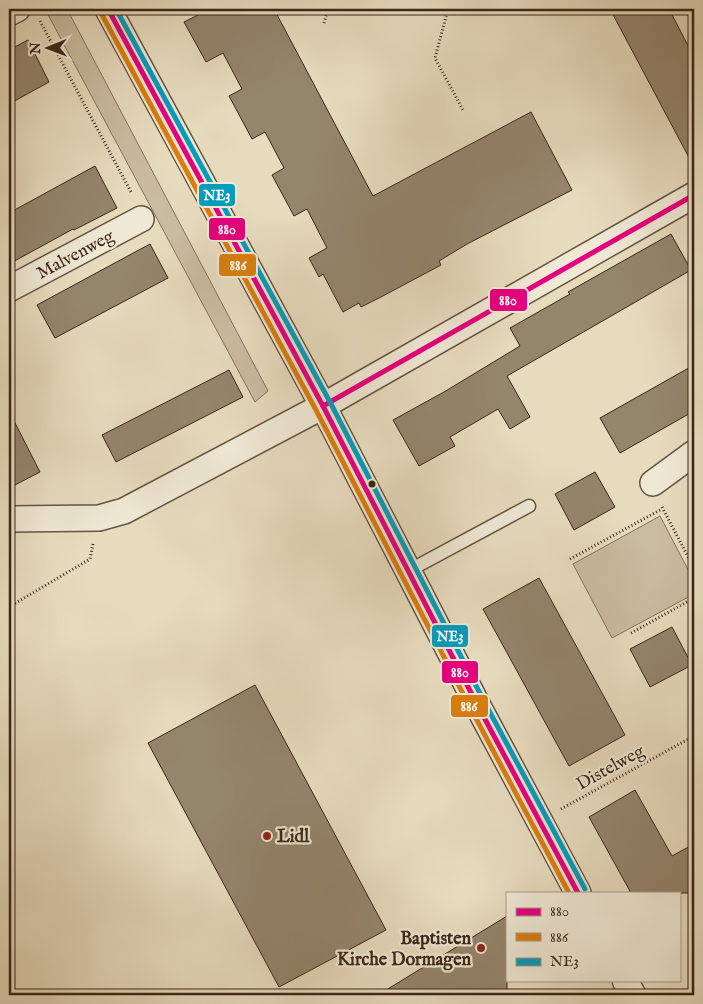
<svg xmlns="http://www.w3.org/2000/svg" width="703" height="1004" font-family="'IM FELL English',serif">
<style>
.green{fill:#cabca1;stroke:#82725c}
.building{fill:#94856d;stroke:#3a2716}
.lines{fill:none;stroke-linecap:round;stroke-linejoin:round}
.service-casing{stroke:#655440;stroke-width:15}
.minor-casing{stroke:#655440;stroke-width:28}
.path{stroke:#3a2716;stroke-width:3;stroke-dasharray:1 2.5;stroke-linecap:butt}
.service{stroke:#efe8d5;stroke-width:12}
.minor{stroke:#efe8d5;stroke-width:25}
.bus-1-casing{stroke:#efe8d5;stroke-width:9}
.bus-2-casing{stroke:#efe8d5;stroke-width:9}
.bus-3-casing{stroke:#efe8d5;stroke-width:9}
.bus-1{stroke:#e5007d;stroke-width:5}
.bus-2{stroke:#d97e0f;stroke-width:5}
.bus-3{stroke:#069cbc;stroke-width:5}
.bus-dot{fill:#3a2716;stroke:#efe8d5;stroke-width:2}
.poi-dot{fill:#8f2418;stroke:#efe8d5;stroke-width:2}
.labels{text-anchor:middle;stroke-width:4.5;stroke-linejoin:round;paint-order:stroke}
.street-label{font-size:18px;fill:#3a2716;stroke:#efe8d5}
.poi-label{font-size:18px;font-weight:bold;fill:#3a2716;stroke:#efe8d5;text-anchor:start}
.line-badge{stroke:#efe8d5;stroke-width:2}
.badge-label{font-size:14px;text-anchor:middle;font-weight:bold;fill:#fff}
</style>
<rect width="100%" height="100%" fill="#e7dbbe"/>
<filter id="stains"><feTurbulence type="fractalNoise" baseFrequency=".004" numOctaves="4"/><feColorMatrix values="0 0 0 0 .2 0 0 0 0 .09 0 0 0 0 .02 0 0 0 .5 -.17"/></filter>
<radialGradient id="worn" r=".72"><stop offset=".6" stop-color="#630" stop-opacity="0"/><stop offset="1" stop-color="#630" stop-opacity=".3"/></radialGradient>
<g class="green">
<polygon points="45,9 67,9 268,391 255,402"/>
<polygon points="660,516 694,581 694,594 612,638 573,564"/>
</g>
<g class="building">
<polygon points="210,9 274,9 373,196 531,112 572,190 467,244 439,261 441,265 381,297 361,307 359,303 343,312 323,274 319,277 309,258 327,248 307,209 294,216 272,175 284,168 265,132 252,139 229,96 242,89 223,53 206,62 184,22"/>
<polygon points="610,9 669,9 694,57 694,167"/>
<polygon points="28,40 49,82 9,104 9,50"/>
<polygon points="95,166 117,208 74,230 73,229 9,264 9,213"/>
<polygon points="671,234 691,270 507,376 530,417 510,429 498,409 450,437 455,446 419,466 393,420 444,392 520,346 510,328 570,294 568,292"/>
<polygon points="150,244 168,278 55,338 37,305"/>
<polygon points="694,365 694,411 620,453 600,418"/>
<polygon points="229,370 243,397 116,462 102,435"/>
<polygon points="9,411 40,472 9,488"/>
<polygon points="595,472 615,507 574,530 555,494"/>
<polygon points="539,578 625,735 569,766 483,609"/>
<polygon points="672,627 692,665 650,687 630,649"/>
<polygon points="255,685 386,930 279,987 148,743"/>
<polygon points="635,790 672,856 694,844 694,893 631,893 589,817"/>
<polygon points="507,916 507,995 378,995"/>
</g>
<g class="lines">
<g class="service-casing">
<polyline id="service" points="408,571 529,506"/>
</g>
<g class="minor-casing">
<g id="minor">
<polyline points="108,9 323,406 479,708 578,893"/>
<polyline points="9,13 17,9"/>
<polyline points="9,289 141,219"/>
<polyline points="653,483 694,453"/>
<polyline points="9,519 99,518 124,511 323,406 694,195"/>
<polyline points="625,980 633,995"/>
</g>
</g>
<g class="path">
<polyline points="448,9 435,58 464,112"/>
<polyline points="40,21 132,194"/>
<polyline points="324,23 328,9"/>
<polyline points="662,507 694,568"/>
<polyline points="570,559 662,509"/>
<polyline points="9,607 90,559 93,544"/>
<polyline points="631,633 694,598"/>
<polyline points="561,809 694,736"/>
</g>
<use href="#service" class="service"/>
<use href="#minor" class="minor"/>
<g class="bus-1-casing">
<g id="bus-1">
<polyline points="108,9 323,406 479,708 578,893"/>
<polyline points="323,406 694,195"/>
</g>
</g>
<g class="bus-2-casing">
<polyline id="bus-2" points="101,13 316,410 472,711 569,893"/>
</g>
<g class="bus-3-casing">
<polyline id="bus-3" points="116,9 330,402 486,705 585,889"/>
</g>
<use href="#bus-1" class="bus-1"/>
<use href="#bus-2" class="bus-2"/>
<use href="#bus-3" class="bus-3"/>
</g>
<circle class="bus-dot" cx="372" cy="484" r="4.5"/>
<g class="poi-dot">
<circle cx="267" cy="836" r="5"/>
<circle cx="481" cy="948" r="5"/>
</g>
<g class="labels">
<g class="street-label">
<text transform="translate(75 254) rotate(-28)" y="6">Malvenweg</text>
<text transform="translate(610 767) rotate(-29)" y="6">Distelweg</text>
</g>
<g class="poi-label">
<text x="277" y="842">Lidl</text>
<text x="471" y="944" text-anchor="end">Baptisten<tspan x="471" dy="21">Kirche Dormagen</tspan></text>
</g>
</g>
<g class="line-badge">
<rect x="198" y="183" width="38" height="24" rx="5" fill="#069cbc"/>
<rect x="208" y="217" width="38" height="24" rx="5" fill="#e5007d"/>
<rect x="218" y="253" width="39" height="24" rx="5" fill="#d97e0f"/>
<rect x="489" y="288" width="39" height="24" rx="5" fill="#e5007d"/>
<rect x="431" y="624" width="38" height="24" rx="5" fill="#069cbc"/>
<rect x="441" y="660" width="38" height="24" rx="5" fill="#e5007d"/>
<rect x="450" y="694" width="39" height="24" rx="5" fill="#d97e0f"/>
</g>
<g class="badge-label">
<text x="217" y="200">NE3</text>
<text x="227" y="234">880</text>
<text x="238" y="270">886</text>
<text x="508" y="305">880</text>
<text x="450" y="641">NE3</text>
<text x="460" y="677">880</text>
<text x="469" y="711">886</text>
</g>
<rect width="703" height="1004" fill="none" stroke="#e7dbbe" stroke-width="30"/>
<rect x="10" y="10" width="683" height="984" fill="none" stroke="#3a2716" stroke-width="2.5"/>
<rect x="15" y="15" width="673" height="974" fill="none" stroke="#3a2716"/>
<rect x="506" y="892" width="175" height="90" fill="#efe8d5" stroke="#a79b89"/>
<rect x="516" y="908" width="25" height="8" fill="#e5007d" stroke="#a79b89"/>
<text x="550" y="916" font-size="15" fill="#3a2716">880</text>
<rect x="516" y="933" width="25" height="8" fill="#d97e0f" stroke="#a79b89"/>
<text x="550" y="942" font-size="15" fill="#3a2716">886</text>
<rect x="516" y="958" width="25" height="8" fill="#069cbc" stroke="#a79b89"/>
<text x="550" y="966" font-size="15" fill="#3a2716">NE3</text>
<g transform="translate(48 48) rotate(269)" stroke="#efe8d5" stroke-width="4" paint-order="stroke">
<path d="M0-4L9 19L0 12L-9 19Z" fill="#3a2716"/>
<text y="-8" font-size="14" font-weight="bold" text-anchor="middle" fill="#3a2716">N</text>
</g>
<rect width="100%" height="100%" filter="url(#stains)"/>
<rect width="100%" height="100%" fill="url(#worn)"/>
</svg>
